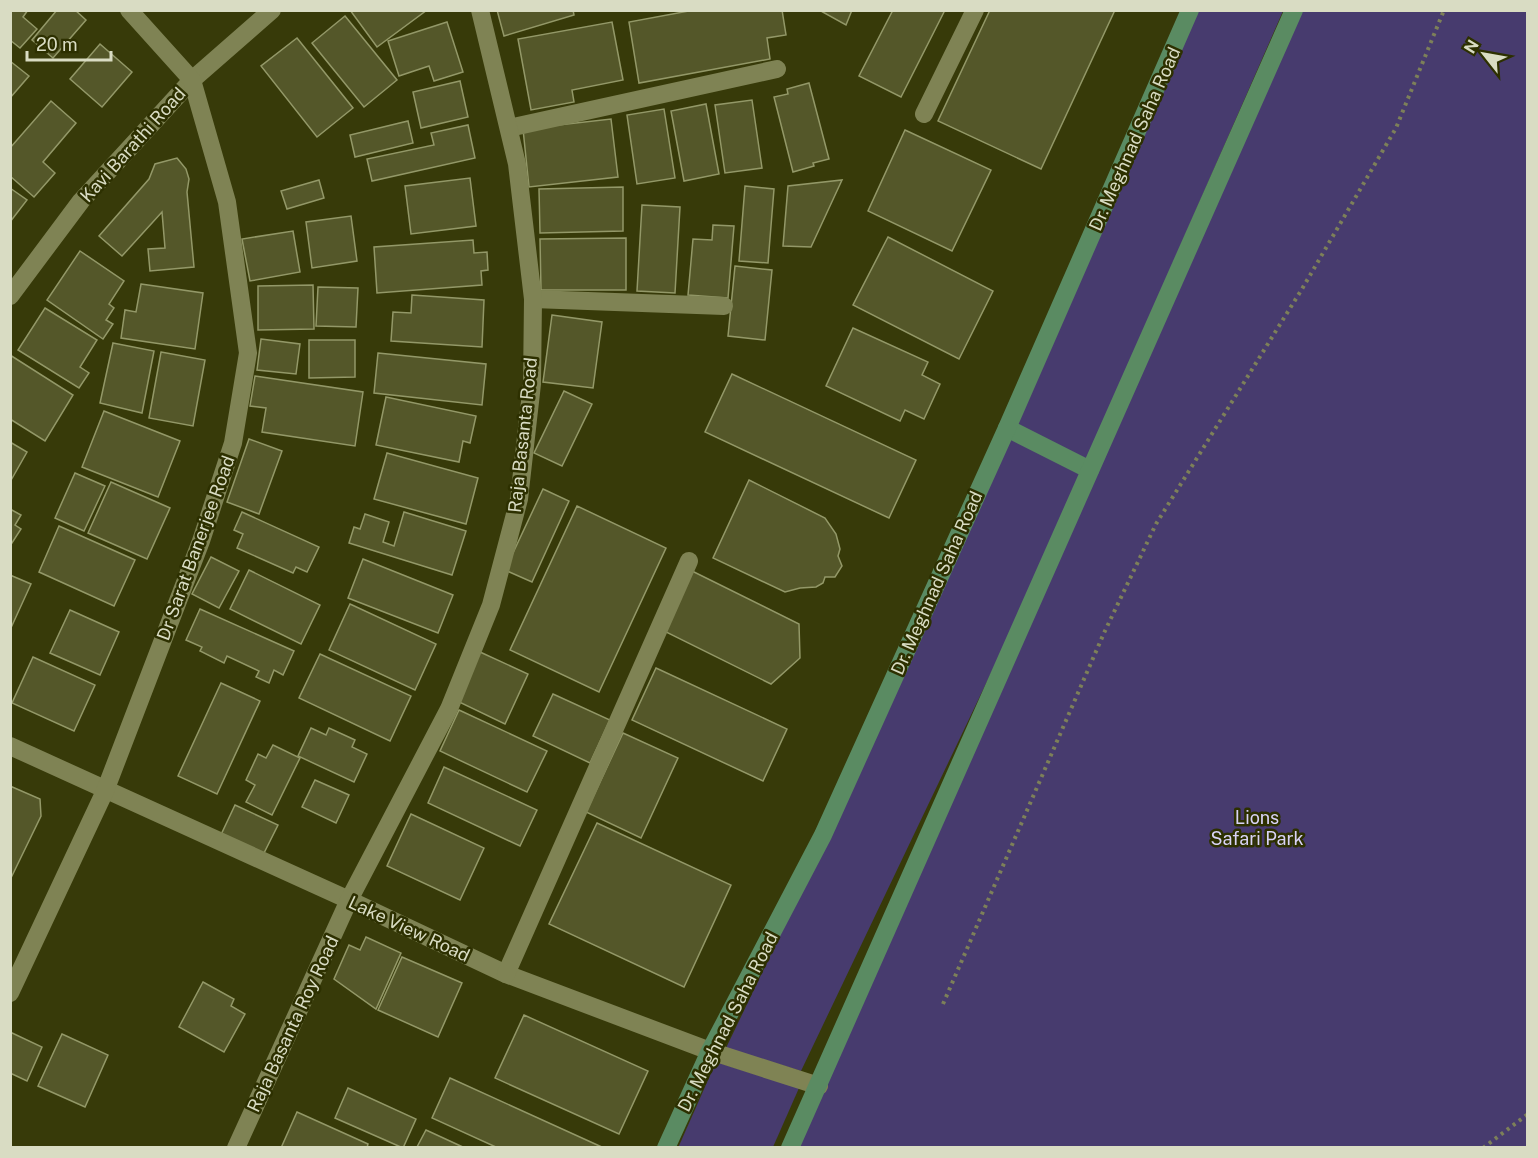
<svg xmlns="http://www.w3.org/2000/svg" width="1538" height="1158" font-family="'Public Sans',sans-serif">
<style>
.green{fill:#473b6e}
.building{fill:#545729;stroke:#939868;stroke-width:1.5}
.lines{fill:none;stroke-linecap:round;stroke-linejoin:round}
.path{stroke:#7d8059;stroke-width:4;stroke-dasharray:3 4.5;stroke-linecap:butt}
.street{stroke:#7f8354;stroke-width:18}
.secondary{stroke:#5a8b62;stroke-width:18}
.labels{text-anchor:middle;stroke-width:5;stroke-linejoin:round;paint-order:stroke}
.street-label{font-size:18px;fill:#d9dcc3;stroke:#2d3000}
.park-label{font-size:18px;fill:#d9d3f7;stroke:#2d3000}
</style>
<rect width="100%" height="100%" fill="#373a09"/>
<g class="green">
<polygon points="1195,11 1283,11 1023,606 801,1071 726,1048 834,823"/>
<polygon points="1298,11 1527,11 1527,1147 790,1148"/>
<polygon points="716,1062 799,1088 773,1147 678,1148"/>
</g>
<g class="building">
<polygon points="10,10 28,10 23,17 37,29 20,48 10,40"/>
<polygon points="57,10 75,10 86,20 53,58 32,40"/>
<polygon points="350,10 427,10 377,47"/>
<polygon points="497,10 573,10 574,15 504,36"/>
<polygon points="694,10 782,10 786,35 767,38 770,59 639,83 629,22"/>
<polygon points="819,10 852,10 846,25"/>
<polygon points="893,10 945,10 901,97 859,76"/>
<polygon points="990,10 1115,10 1041,169 938,121"/>
<polygon points="345,16 397,80 364,107 312,43"/>
<polygon points="447,22 463,72 434,81 429,66 399,76 388,41"/>
<polygon points="612,22 623,80 572,90 574,102 531,110 518,39"/>
<polygon points="297,38 353,108 317,137 261,66"/>
<polygon points="100,44 132,72 102,107 70,79"/>
<polygon points="10,61 29,76 10,98"/>
<polygon points="460,81 468,117 421,128 413,92"/>
<polygon points="809,83 829,159 813,163 814,166 793,172 774,97 788,94 787,89"/>
<polygon points="752,100 762,168 725,173 715,105"/>
<polygon points="51,101 76,123 43,162 55,173 34,197 10,176 10,148"/>
<polygon points="706,104 719,174 684,181 671,111"/>
<polygon points="664,109 675,178 637,184 627,115"/>
<polygon points="611,119 618,177 529,187 523,129"/>
<polygon points="408,121 413,143 355,157 350,135"/>
<polygon points="468,125 475,158 372,181 367,159 434,145 431,133"/>
<polygon points="905,130 991,170 952,251 868,211"/>
<polygon points="177,158 186,169 189,179 187,192 194,267 150,271 148,249 165,248 162,212 122,256 99,236 149,179 155,164"/>
<polygon points="470,178 476,226 411,234 405,186"/>
<polygon points="319,180 324,198 287,209 281,191"/>
<polygon points="842,180 811,247 783,246 788,186"/>
<polygon points="745,186 774,189 768,263 739,261"/>
<polygon points="623,187 623,231 540,233 539,189"/>
<polygon points="10,188 27,200 10,222"/>
<polygon points="642,205 680,207 675,293 637,291"/>
<polygon points="351,216 357,261 312,268 306,222"/>
<polygon points="713,225 734,226 728,298 688,295 693,239 712,240"/>
<polygon points="293,231 300,272 250,281 242,239"/>
<polygon points="888,237 993,291 959,359 853,305"/>
<polygon points="626,238 626,290 541,290 540,239"/>
<polygon points="473,240 474,253 487,252 488,270 481,271 482,285 377,293 374,247"/>
<polygon points="80,251 124,281 109,304 114,308 106,320 113,324 103,339 47,300"/>
<polygon points="735,266 772,270 765,340 728,336"/>
<polygon points="141,284 203,293 195,349 121,338 125,310 136,312"/>
<polygon points="313,285 314,329 258,330 258,286"/>
<polygon points="318,287 358,288 356,327 316,326"/>
<polygon points="412,295 484,300 482,347 391,341 393,312 411,313"/>
<polygon points="45,308 97,340 80,367 89,373 79,388 18,350"/>
<polygon points="552,315 602,322 593,388 543,382"/>
<polygon points="853,328 928,362 922,375 940,384 924,419 905,410 900,421 826,386"/>
<polygon points="261,339 300,344 296,374 257,370"/>
<polygon points="309,340 355,340 355,377 309,378"/>
<polygon points="113,343 154,351 142,413 100,403"/>
<polygon points="161,352 205,360 193,426 149,418"/>
<polygon points="378,353 486,364 482,405 374,393"/>
<polygon points="10,355 73,395 45,441 10,419"/>
<polygon points="732,374 916,460 889,518 705,432"/>
<polygon points="255,376 363,392 355,446 262,432 266,408 250,406"/>
<polygon points="564,391 592,404 562,466 534,453"/>
<polygon points="386,397 476,416 470,443 463,441 459,462 376,445"/>
<polygon points="104,411 180,441 158,497 82,467"/>
<polygon points="249,439 282,451 259,514 227,502"/>
<polygon points="10,442 27,452 10,482"/>
<polygon points="387,453 478,478 466,524 374,499"/>
<polygon points="75,473 105,486 84,531 55,518"/>
<polygon points="749,480 825,518 836,534 840,549 838,556 842,566 835,577 825,577 823,583 816,587 800,588 785,592 713,558"/>
<polygon points="111,482 170,508 147,559 88,533"/>
<polygon points="543,489 569,501 532,582 505,570"/>
<polygon points="577,506 666,548 599,692 510,650"/>
<polygon points="10,509 21,515 15,525 21,529 10,546"/>
<polygon points="242,512 319,547 307,572 296,567 293,573 237,548 243,534 234,530"/>
<polygon points="404,512 466,531 452,575 349,543 354,527 360,529 365,514 389,522 383,542 394,546"/>
<polygon points="59,526 135,560 114,606 39,572"/>
<polygon points="211,557 239,571 219,608 192,594"/>
<polygon points="363,559 453,595 438,633 348,598"/>
<polygon points="249,570 320,605 301,644 230,609"/>
<polygon points="692,571 799,624 800,658 771,684 664,631"/>
<polygon points="10,575 31,584 10,630"/>
<polygon points="350,604 436,644 415,690 329,650"/>
<polygon points="200,609 294,651 283,675 274,670 269,683 256,677 259,671 227,656 224,663 200,651 202,647 186,640"/>
<polygon points="70,610 119,632 100,675 50,653"/>
<polygon points="480,652 528,674 505,724 457,701"/>
<polygon points="320,654 411,696 390,741 299,698"/>
<polygon points="33,657 95,685 74,731 12,703"/>
<polygon points="656,668 787,729 763,781 632,720"/>
<polygon points="221,683 260,701 217,794 178,776"/>
<polygon points="553,694 610,720 590,763 533,736"/>
<polygon points="459,710 547,751 527,792 440,751"/>
<polygon points="311,728 326,735 329,728 355,740 352,747 367,754 354,782 298,756"/>
<polygon points="623,733 678,758 641,838 586,812"/>
<polygon points="273,745 300,758 272,815 246,802 255,785 246,780 258,754 266,758"/>
<polygon points="444,767 537,810 520,846 428,803"/>
<polygon points="315,780 349,795 336,823 302,807"/>
<polygon points="10,786 40,799 41,816 10,880"/>
<polygon points="235,805 278,825 261,859 219,839"/>
<polygon points="411,814 484,848 460,900 387,866"/>
<polygon points="597,823 731,885 684,987 549,924"/>
<polygon points="366,937 401,953 376,1009 334,979 349,945 360,950"/>
<polygon points="402,957 462,983 438,1037 378,1010"/>
<polygon points="203,982 234,999 231,1006 245,1014 224,1052 179,1027"/>
<polygon points="524,1015 648,1071 619,1134 495,1078"/>
<polygon points="10,1032 42,1047 27,1081 10,1073"/>
<polygon points="62,1034 108,1055 85,1107 38,1086"/>
<polygon points="450,1078 604,1148 498,1148 432,1118"/>
<polygon points="348,1088 416,1119 403,1148 335,1118"/>
<polygon points="297,1112 368,1144 367,1148 281,1148"/>
<polygon points="426,1130 465,1148 417,1147"/>
</g>
<g class="lines">
<g class="path">
<polyline points="943,1004 1104,633 1156,524 1302,289 1396,128 1444,10"/>
<polyline points="1483,1148 1528,1114"/>
</g>
<g class="street">
<polyline points="924,114 975,10"/>
<polyline points="509,128 777,69"/>
<polyline points="10,296 81,201 192,80 272,10"/>
<polyline points="533,299 724,306"/>
<polyline points="10,746 349,900 506,974 710,1051 819,1086"/>
<polyline points="506,974 689,561"/>
<polyline points="10,993 105,791 201,541 233,443 248,353 227,202 192,80 129,10"/>
<polyline points="236,1148 349,900 449,709 491,605 519,499 532,384 533,299 517,164 480,10"/>
</g>
<g class="secondary">
<polyline points="1007,428 1090,470"/>
<polyline points="666,1148 710,1051 823,835 1007,428 1190,10"/>
<polyline points="790,1148 1294,10"/>
</g>
</g>
<g class="labels">
<g class="street-label">
<text transform="translate(1135 139) rotate(-66)" y="6">Dr. Meghnad Saha Road</text>
<text transform="translate(133 145) rotate(-48)" y="6">Kavi Barathi Road</text>
<text transform="translate(523 435) rotate(-84)" y="6">Raja Basanta Road</text>
<text transform="translate(196 548) rotate(-70)" y="6">Dr Sarat Banerjee Road</text>
<text transform="translate(937 583) rotate(-66)" y="6">Dr. Meghnad Saha Road</text>
<text transform="translate(409 929) rotate(25)" y="6">Lake View Road</text>
<text transform="translate(728 1022) rotate(-63)" y="6">Dr. Meghnad Saha Road</text>
<text transform="translate(293 1024) rotate(-65)" y="6">Raja Basanta Roy Road</text>
</g>
<g class="park-label">
<text x="1257" y="824">Lions<tspan x="1257" dy="21">Safari Park</tspan></text>
</g>
</g>
<rect width="1538" height="1158" fill="none" stroke="#d9dcc3" stroke-width="24"/>
<g transform="translate(1484 54) rotate(301)" stroke="#2d3000" stroke-width="4.5" paint-order="stroke">
<path d="M0-4.5L10 22L0 15L-10 22Z" fill="#d9dcc3"/>
<text y="-9" font-size="16" font-weight="bold" text-anchor="middle" fill="#d9dcc3">N</text>
</g>
<path d="M27 51v9h84v-9" fill="none" stroke="#d9dcc3" stroke-width="3"/>
<text x="36" y="51" font-size="18" fill="#d9dcc3" stroke="#2d3000" stroke-width="4.5" paint-order="stroke">20 m</text>
</svg>
